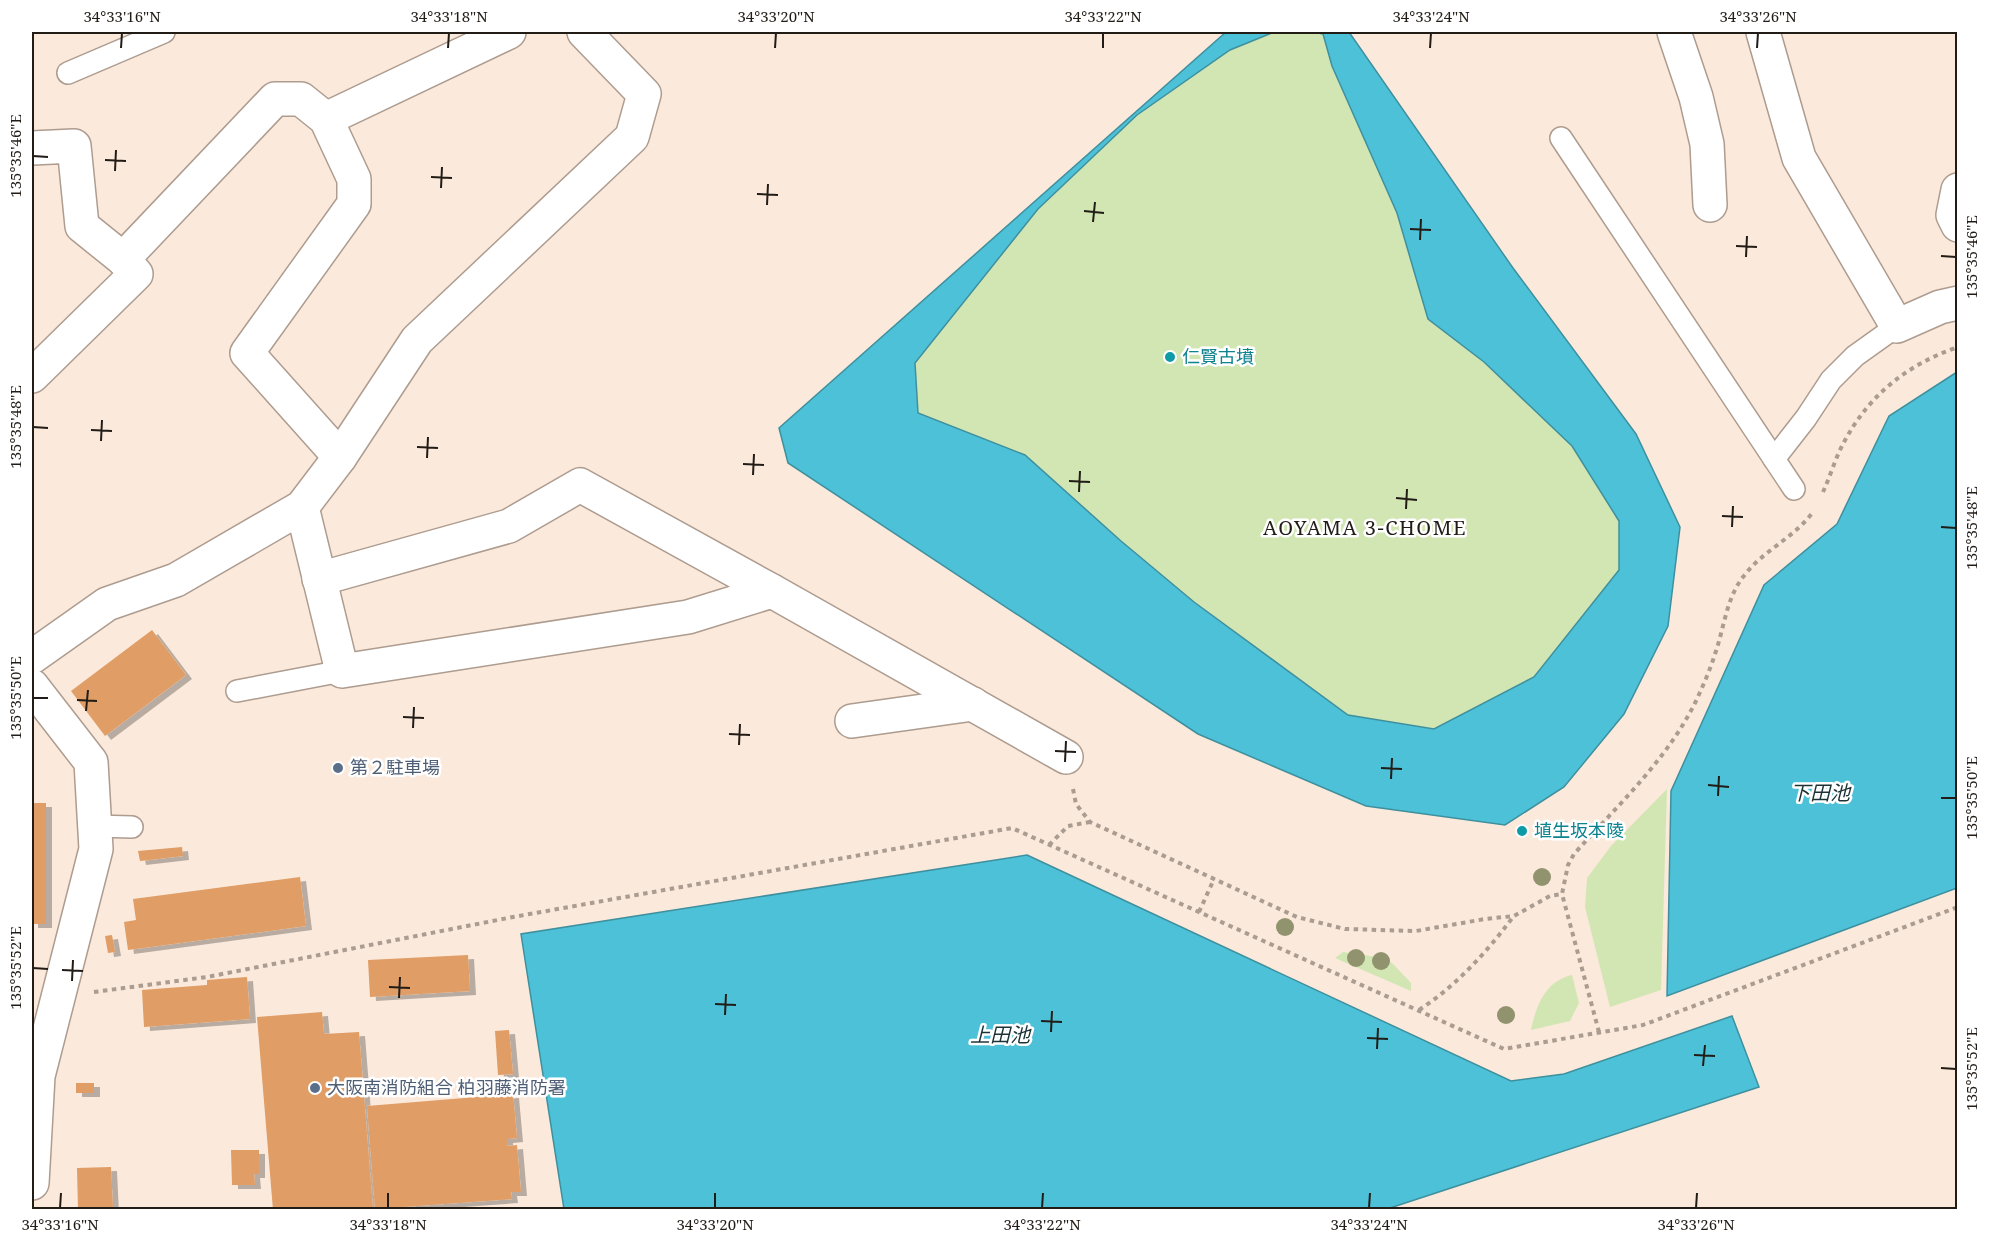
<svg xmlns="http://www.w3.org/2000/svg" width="1989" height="1241" font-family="'Noto Serif','Noto Sans JP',serif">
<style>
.green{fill:#d2e6b3}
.water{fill:#4cc1d8;stroke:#3f909e;stroke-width:1.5}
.building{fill:#e09d65;filter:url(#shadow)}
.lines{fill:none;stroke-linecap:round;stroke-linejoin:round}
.lane-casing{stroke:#ad9c8f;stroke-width:24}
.street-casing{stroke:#ad9c8f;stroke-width:36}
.path{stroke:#aa9c91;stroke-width:4;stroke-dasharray:4.5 4.5;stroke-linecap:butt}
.lane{stroke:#fff;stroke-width:21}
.street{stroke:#fff;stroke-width:33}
.tree{fill:#91936e}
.ticks{fill:none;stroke:#221c17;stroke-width:2}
.culture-dot{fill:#0f9aa8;stroke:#fff;stroke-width:2}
.service-dot{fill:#5c6f8a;stroke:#fff;stroke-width:2}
.labels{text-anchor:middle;stroke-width:5;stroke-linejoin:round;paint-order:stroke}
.culture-label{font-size:18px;fill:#0d838f;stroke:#fff;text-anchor:start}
.service-label{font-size:18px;fill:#4e5e75;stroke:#fff;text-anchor:start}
.neighbourhood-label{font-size:20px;letter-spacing:1.5px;fill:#221c17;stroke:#fff}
.water-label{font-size:20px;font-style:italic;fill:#1d3236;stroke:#fff}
.neatline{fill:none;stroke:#221c17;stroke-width:2}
.ticks-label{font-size:15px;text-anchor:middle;fill:#221c17}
</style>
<defs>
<filter id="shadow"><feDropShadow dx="6" dy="4" stdDeviation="0" flood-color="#0004"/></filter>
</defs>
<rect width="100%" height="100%" fill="#fbe9db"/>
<g class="green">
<polygon points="1274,32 1313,32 1323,34 1332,66 1397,213 1428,319 1484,362 1572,446 1619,521 1619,570 1534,677 1434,729 1348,715 1194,602 1121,541 1025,455 918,413 915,363 1038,209 1137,115 1230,50"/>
<polygon points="1667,789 1661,990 1610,1007 1585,907 1587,878 1611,846"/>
<polygon points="1343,952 1377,957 1392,963 1411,983 1411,991 1335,958"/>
<path d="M1572,975L1579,1003L1570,1021L1531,1030C1536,1006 1545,981 1572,975Z"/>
</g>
<g class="water">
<polygon points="1226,32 1274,32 1230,50 1137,115 1038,209 915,363 918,413 1025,455 1121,541 1194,602 1348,715 1434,729 1534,677 1619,570 1619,521 1572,446 1484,362 1428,319 1397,213 1332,66 1323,34 1313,32 1349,32 1513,268 1636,434 1680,527 1668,626 1624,714 1564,787 1505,825 1366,806 1198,734 788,463 779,428"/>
<polygon points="1957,372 1957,888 1667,996 1671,791 1764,585 1837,524 1889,416"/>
<polygon points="1027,855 1511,1081 1564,1074 1732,1016 1759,1087 1387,1209 564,1209 521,934"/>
</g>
<g class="building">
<polygon points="152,630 186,675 105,736 71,691"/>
<rect x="32" y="803" width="14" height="121"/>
<polygon points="182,847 183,856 140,861 138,851"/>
<polygon points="300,877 306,926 128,950 124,922 136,920 133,899"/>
<polygon points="112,935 115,952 108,953 105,936"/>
<polygon points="468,955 470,991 370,997 368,960"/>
<polygon points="247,977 250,1019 144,1027 142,990 207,985 207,980"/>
<polygon points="322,1012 324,1034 359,1032 373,1210 273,1210 257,1017"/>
<polygon points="509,1030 513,1074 498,1075 495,1031"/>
<rect x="76" y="1083" width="18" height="10"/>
<polygon points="513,1094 517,1138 507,1139 507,1146 517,1145 521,1192 511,1192 512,1199 375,1209 367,1106"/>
<polygon points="231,1150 259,1150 259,1174 254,1174 255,1185 232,1185"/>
<polygon points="111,1167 113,1210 78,1210 77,1168"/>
</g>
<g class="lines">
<g class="lane-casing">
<g id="lane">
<polyline points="68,73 164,32"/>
<polyline points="1561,138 1794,489"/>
<polyline points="1774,459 1806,418 1831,380 1855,356 1897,326"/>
<polyline points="237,691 342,671"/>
<polyline points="94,826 132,827"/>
</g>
</g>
<g class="street-casing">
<g id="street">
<polyline points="1674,32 1696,97 1707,144 1710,205"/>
<polyline points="1763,32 1799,158 1897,326 1940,307 1958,303"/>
<polyline points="326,119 509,32"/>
<polyline points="32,148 74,146 82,226 123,259 136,274 32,376"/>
<polyline points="1958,190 1953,215 1958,225"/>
<polyline points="123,259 275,99 301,99 326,119 354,179 354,204 247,353 340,457"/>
<polyline points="302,507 342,671 688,617 772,591"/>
<polyline points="319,579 509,526 580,485 772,591 1066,757"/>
<polyline points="32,657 107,604 176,580 302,507 340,457 417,340 632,137 644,94 584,32"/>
<polyline points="32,686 91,762 96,849 38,1076 32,1183"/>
<polyline points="852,721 973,704"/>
</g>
</g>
<g class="path">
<path d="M1823,492C1830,477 1835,459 1843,444C1868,396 1906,365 1958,347"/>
<polyline points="1073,789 1076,804 1090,822 1297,917 1345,929 1416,931 1485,919 1514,916 1550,896 1562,894"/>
<polyline points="1049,845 1068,826 1090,822"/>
<polyline points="1199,912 1214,879"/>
<polyline points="94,992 207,977 513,917 1012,828 1504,1049 1643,1025 1958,907"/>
<path d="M1419,1010C1456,986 1487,952 1513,917"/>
<path d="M1599,1032L1562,894L1568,865L1574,854C1618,805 1667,760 1696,701C1703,686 1710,670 1715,654C1724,629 1726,599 1743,577C1762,551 1794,538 1813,512"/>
</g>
<use href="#lane" class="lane"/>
<use href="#street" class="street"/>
</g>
<g class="tree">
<circle cx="1542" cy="877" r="9"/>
<circle cx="1285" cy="927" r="9"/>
<circle cx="1356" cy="958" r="9"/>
<circle cx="1381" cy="961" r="9"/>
<circle cx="1506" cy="1015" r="9"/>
</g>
<path class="ticks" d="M121,48L122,33M448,48L449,33M775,48L776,33M1103,48V33M1430,48L1431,33M1757,48L1758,33M33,156L48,157M105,160L126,161M115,171L116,150M431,177L452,178M441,188L442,167M757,194L778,195M767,205L768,184M1084,211L1104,213M1093,222L1095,202M1410,229L1431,230M1420,240L1421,219M1736,246L1757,247M1941,256L1956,257M1746,257L1747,236M33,427L48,428M91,430L112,431M101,441L102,420M417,447L438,448M427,458L428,437M743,464L764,465M753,475L754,454M1069,481L1090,482M1079,492L1080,471M1396,498L1417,500M1406,509L1407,489M1722,516L1743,517M1732,527L1733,506M1941,527L1956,528M33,698H48M77,700L97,701M86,711L88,690M403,717L424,718M413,728L414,707M729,734L750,735M739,745L740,724M1055,751L1076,752M1065,762L1066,741M1381,768L1402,769M1391,779L1392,758M1708,785L1729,787M1718,796L1719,776M1941,798H1956M33,968L48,969M62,970L83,971M72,981L73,960M389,987L410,988M399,998L400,977M715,1004L736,1005M725,1015L726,994M1041,1021L1062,1022M1051,1032L1052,1011M1367,1038L1388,1039M1377,1049L1378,1028M1694,1055L1715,1056M1703,1066L1705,1045M1941,1068L1956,1069M60,1208L61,1193M388,1208V1193M715,1208V1193M1042,1208L1043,1193M1369,1208L1370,1193M1696,1208L1697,1193"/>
<g class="culture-dot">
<circle cx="1170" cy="357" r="6"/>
<circle cx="1522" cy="831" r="6"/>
</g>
<g class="service-dot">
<circle cx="338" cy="768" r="6"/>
<circle cx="315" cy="1088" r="6"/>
</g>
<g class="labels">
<g class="culture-label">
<text x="1182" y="363">仁賢古墳</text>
<text x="1534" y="837">埴生坂本陵</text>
</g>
<g class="service-label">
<text x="350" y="774">第２駐車場</text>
<text x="327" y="1094">大阪南消防組合 柏羽藤消防署</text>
</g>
<g class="neighbourhood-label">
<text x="1365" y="535">AOYAMA 3-CHOME</text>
</g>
<g class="water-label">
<text x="1820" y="800">下田池</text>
<text x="1000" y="1042">上田池</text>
</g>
</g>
<rect width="1989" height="1241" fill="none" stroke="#ffffff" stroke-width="66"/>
<rect x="33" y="33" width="1923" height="1175" class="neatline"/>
<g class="ticks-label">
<text x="122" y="22">34°33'16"N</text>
<text x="449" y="22">34°33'18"N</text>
<text x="776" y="22">34°33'20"N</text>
<text x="1103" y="22">34°33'22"N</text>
<text x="1431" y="22">34°33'24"N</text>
<text x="1758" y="22">34°33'26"N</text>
<text transform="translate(16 156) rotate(-90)" y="5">135°35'46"E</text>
<text transform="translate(1972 257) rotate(-90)" y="5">135°35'46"E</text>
<text transform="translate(16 427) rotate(-90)" y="5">135°35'48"E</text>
<text transform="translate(1972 528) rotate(-90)" y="5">135°35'48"E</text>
<text transform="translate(16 698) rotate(-90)" y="5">135°35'50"E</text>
<text transform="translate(1972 798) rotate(-90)" y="5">135°35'50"E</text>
<text transform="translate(16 968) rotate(-90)" y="5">135°35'52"E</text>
<text transform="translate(1972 1069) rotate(-90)" y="5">135°35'52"E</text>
<text x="60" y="1230">34°33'16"N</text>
<text x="388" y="1230">34°33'18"N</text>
<text x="715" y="1230">34°33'20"N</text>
<text x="1042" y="1230">34°33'22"N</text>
<text x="1369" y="1230">34°33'24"N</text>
<text x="1696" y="1230">34°33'26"N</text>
</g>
</svg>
